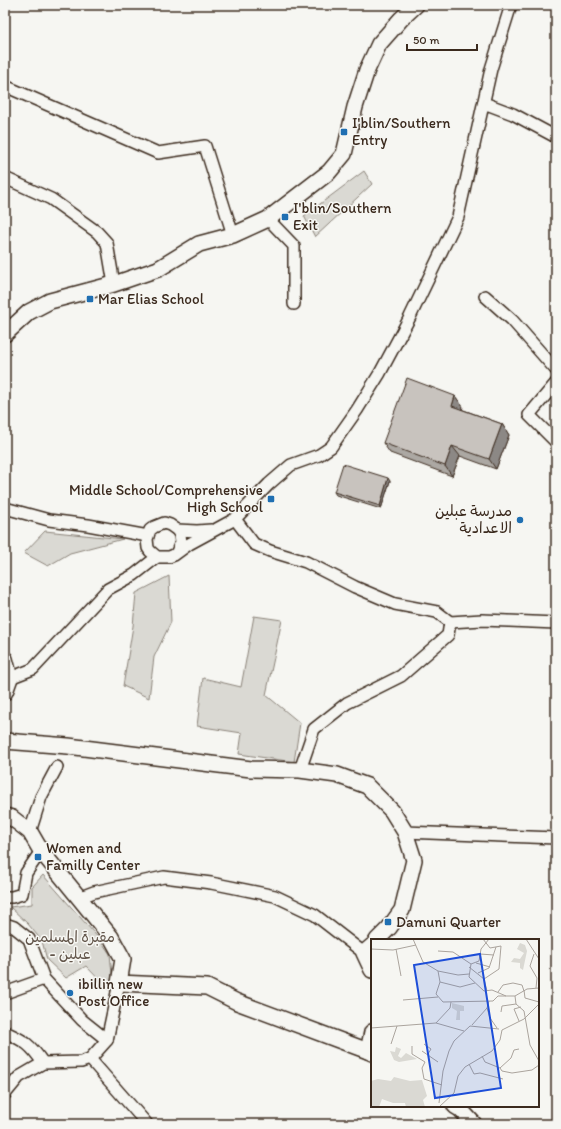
<svg xmlns="http://www.w3.org/2000/svg" width="561" height="1129" font-family="Itim,'Playpen Sans Arabic',sans-serif">
<style>
.green{fill:#dad9d3;stroke:#8a8278}
.lines{fill:none;stroke-linecap:round;stroke-linejoin:round}
.street-casing{stroke:#3b2a1e;stroke-width:14}
.secondary-casing{stroke:#3b2a1e;stroke-width:18}
.street{stroke:#f6f6f2;stroke-width:11}
.secondary{stroke:#f6f6f2;stroke-width:15}
.wall{fill:#aca8a3;stroke:#3b2a1e}
.shaded-wall{fill:#8c8885;stroke:#3b2a1e}
.building{fill:#c8c3be;stroke:#3b2a1e}
.poi-dot{fill:#1f6fb2;stroke:#f6f6f2;stroke-width:1.5}
.labels{text-anchor:middle;stroke-width:3;stroke-linejoin:round;paint-order:stroke}
.poi-label{font-size:15px;fill:#3b2a1e;stroke:#f6f6f2;text-anchor:start}
.park-label{font-size:15px;fill:#63564b;stroke:#f6f6f2}
.inset-road{fill:none;stroke:#aba49d;stroke-width:1}
.view{fill:#1d4ed8;fill-opacity:0.15;stroke:#1d4ed8;stroke-width:2}
.inset-edge{fill:none;stroke:#3b2a1e;stroke-width:2}
</style>
<rect width="100%" height="100%" fill="#f6f6f2"/>
<filter id="ink" filterUnits="userSpaceOnUse"><feTurbulence type="fractalNoise" baseFrequency=".025" numOctaves="2"/><feDisplacementMap in="SourceGraphic" scale="8" xChannelSelector="R" yChannelSelector="G"/><feConvolveMatrix kernelMatrix="1 2 1 2 8 2 1 2 1" color-interpolation-filters="sRGB"/></filter>
<g filter="url(#ink)">
<g class="green">
<polygon points="364,171 372,184 315,237 304,216"/>
<polygon points="45,531 123,539 70,553 48,566 24,553"/>
<polygon points="169,576 171,622 154,657 149,698 123,686 133,626 136,593"/>
<polygon points="254,616 282,620 266,695 300,723 294,762 239,754 242,733 197,726 203,678 241,687"/>
<polygon points="43,875 101,941 110,954 112,974 110,991 86,966 66,978 47,960 42,941 28,924 10,907 32,904 32,887"/>
</g>
<g class="lines">
<g class="street-casing">
<g id="street">
<polyline points="5,86 158,153 205,146 233,235"/>
<polyline points="484,103 513,114 556,137"/>
<polyline points="5,178 51,199 97,232 107,243 114,284"/>
<polyline points="268,219 294,246 294,304"/>
<polyline points="485,296 512,320 556,370"/>
<polyline points="556,383 529,415 556,442"/>
<polyline points="5,508 49,520 88,525 148,536"/>
<polyline points="235,519 254,544 270,551 306,562 355,587 395,604 437,612 450,622 448,635 401,676 347,703 314,729 300,770"/>
<polyline points="177,530 197,531 211,530"/>
<polyline points="177,552 181,542 180,535 177,530 170,525 164,523 154,527 150,530 147,539 148,548 150,551 157,557 169,557 174,555 189,544 235,519 269,484 291,465 319,455 331,447 357,410 380,373 410,317 458,217 491,69 511,5"/>
<polyline points="450,622 482,620 556,623"/>
<polyline points="10,678 33,669 108,589 134,575 157,557"/>
<polyline points="30,832 41,797 57,767"/>
<polyline points="405,832 556,838"/>
<polyline points="5,897 12,897 22,894 26,873 41,851"/>
<polyline points="78,898 94,892 164,877 211,883 275,896 315,915 364,953"/>
<polyline points="5,924 14,927 29,939 44,979 82,1020 107,1040"/>
<polyline points="5,993 44,979"/>
<path d="M5,1032C25,1041 31,1045 43,1063"/>
<polyline points="90,1059 147,1124"/>
<polyline points="5,1094 19,1077 43,1063 81,1062 90,1059 107,1040 119,983"/>
</g>
</g>
<g class="secondary-casing">
<g id="secondary">
<polyline points="5,334 29,312 50,301 114,284 158,269 199,244 233,235 268,219 329,172 344,154 355,107 367,70 379,44 401,19 416,5"/>
<polyline points="5,659 10,678 5,692"/>
<polyline points="5,741 68,746 251,769 300,770 337,775 367,786 392,811 405,832 414,860 402,910 389,928 377,940"/>
<polyline points="5,816 12,818 30,832 41,851 111,937 123,959 119,983 207,987 237,1002 368,1051"/>
<polyline points="372,946 364,953 372,970"/>
<polyline points="372,1032 368,1051 372,1053"/>
<polyline points="455,1106 460,1109 474,1124"/>
</g>
</g>
<use href="#street" class="street"/>
<use href="#secondary" class="secondary"/>
</g>
<g class="wall">
<polygon points="455,396 463,407 461,409 502,424 509,435 496,469 460,456 452,476 390,453 383,443"/>
<polygon points="390,481 381,509 336,495 334,492"/>
</g>
<g class="shaded-wall">
<polygon points="455,396 463,407 459,416 452,406"/>
<polygon points="502,424 509,435 496,469 489,459"/>
<polygon points="452,446 460,456 452,476 445,466"/>
<polygon points="388,478 390,481 381,509 380,506"/>
</g>
<g class="building">
<polygon points="556,349 556,354 554,352"/>
<polygon points="407,378 455,396 452,406 502,424 489,459 452,446 445,466 383,443"/>
<polygon points="343,464 388,478 380,506 334,492"/>
</g>
</g>
<g class="poi-dot">
<rect x="340" y="128" width="8" height="8" rx="2"/>
<rect x="281" y="213" width="8" height="8" rx="2"/>
<rect x="86" y="295" width="8" height="8" rx="2"/>
<rect x="267" y="495" width="8" height="8" rx="2"/>
<circle cx="520" cy="520" r="4"/>
<rect x="34" y="853" width="8" height="8" rx="2"/>
<rect x="384" y="918" width="8" height="8" rx="2"/>
<circle cx="70" cy="993" r="4"/>
</g>
<g class="labels">
<g class="poi-label">
<text x="352" y="128">I'blin/Southern<tspan x="352" dy="17">Entry</tspan></text>
<text x="293" y="213">I'blin/Southern<tspan x="293" dy="17">Exit</tspan></text>
<text x="98" y="304">Mar Elias School</text>
<text x="263" y="495" text-anchor="end">Middle School/Comprehensive<tspan x="263" dy="17">High School</tspan></text>
<text x="512" y="516" text-anchor="end">مدرسة عبلين<tspan x="512" dy="17">الاعدادية</tspan></text>
<text x="46" y="853">Women and<tspan x="46" dy="17">Familly Center</tspan></text>
<text x="396" y="927">Damuni Quarter</text>
<text x="78" y="989">ibillin new<tspan x="78" dy="17">Post Office</tspan></text>
</g>
<g class="park-label">
<text x="70" y="942">مقبرة المسلمين<tspan x="70" dy="17">- عبلين</tspan></text>
</g>
</g>
<g transform="translate(371 939)">
<rect width="168" height="168" fill="#f6f6f2"/>
<path d="M149,4L154,6L156,12L152,31L149,29V24L140,23L143,19L149,20L153,14L146,10ZM81,64L93,67V72H89V81H85L86,72L81,69ZM25,108L30,110L27,117L30,119L35,114L46,120L28,123L23,121L19,112L24,113ZM23,138L39,142L51,141L56,157L52,161L54,168H35L34,164H22L11,160L8,168H0V142L7,140L20,142Z" fill="#dad9d3"/>
<path class="inset-road" d="M42,0L52,23L67,32L69,43L65,55L72,63L122,62L127,57H135M112,0L119,9L130,7L128,30L113,40L116,52M155,0L168,20M0,10L22,11L45,6M25,10L30,37M67,12L82,13L100,25M109,15L123,16M163,15L159,27L166,39L165,49M105,24L119,28M100,25L98,38L113,52L121,51L135,57H144L156,50L168,49M100,25L108,22L110,10L118,0M98,28L113,40M67,32L87,36L98,35M107,34L118,29L125,8M69,43L89,48L104,44M153,51L154,59L168,63M127,53L132,46L142,44L151,46L153,52M144,57L145,65L153,72L159,106L168,122M32,61L67,58M118,62L116,69L119,79L126,89M80,63L79,69L65,84L93,92M130,73L131,67L145,65M148,82L143,70L150,68M101,86L116,69M99,87L128,90M0,89L65,84M131,91L153,80L168,65M20,105L26,87M53,105L60,110L57,115M41,107V115L54,123L51,129L53,140L71,146M51,112L67,123M111,117L114,123L129,129L140,119L143,111L148,110M98,125L103,135L109,134L132,140M129,129L131,132L141,134L161,131L168,126M68,164L72,132L78,112L83,102L99,87M68,168L83,154L87,137L94,128L121,112L129,101L131,91"/>
<path class="view" d="M109,15L130,149L64,159L43,26Z"/>
<rect width="168" height="168" class="inset-edge"/>
</g>
<rect width="561" height="1129" fill="none" stroke="#f6f6f2" stroke-width="20"/>
<rect x="10" y="10" width="541" height="1109" fill="none" stroke="#3b2a1e" stroke-width="1.5" filter="url(#ink)"/>
<path d="M407 44v6h70v-6" fill="none" stroke="#3b2a1e" stroke-width="2"/>
<text x="413" y="44" font-size="12" fill="#3b2a1e" stroke="#f6f6f2" stroke-width="3" paint-order="stroke">50 m</text>
</svg>
